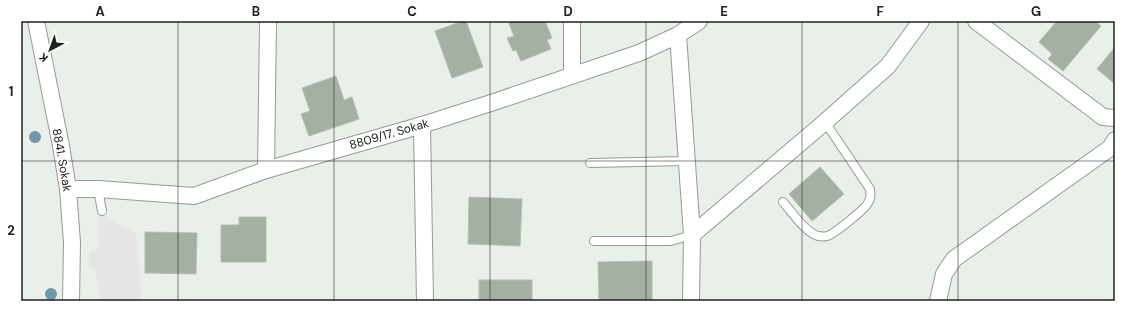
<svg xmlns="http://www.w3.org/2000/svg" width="1136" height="322" font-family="'DM Sans',sans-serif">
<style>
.parking{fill:#e5e5e5}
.building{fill:#a6afa4;stroke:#b1c1ac}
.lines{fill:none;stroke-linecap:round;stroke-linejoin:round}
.lane-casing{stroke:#989898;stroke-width:10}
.street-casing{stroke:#989898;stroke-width:18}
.lane{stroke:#fff;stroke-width:8}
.street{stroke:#fff;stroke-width:16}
.tree{fill:#7597ab}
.grid{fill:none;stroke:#212121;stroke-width:1;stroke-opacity:0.55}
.labels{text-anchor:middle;stroke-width:3;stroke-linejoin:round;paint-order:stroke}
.street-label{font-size:12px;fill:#212121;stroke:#fff}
.neatline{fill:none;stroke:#212121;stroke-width:1.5}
.grid-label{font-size:13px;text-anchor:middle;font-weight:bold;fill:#212121}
</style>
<rect width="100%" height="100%" fill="#e9f0e9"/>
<polygon class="parking" points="97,211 136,234 142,301 100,301 95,268 88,267 90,252 98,249"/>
<g class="building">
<polygon points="463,21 466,21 483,67 452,78 435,31"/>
<polygon points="508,21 541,21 542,22 545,21 552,38 547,40 551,49 521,61 516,50 513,51 507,38 514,36"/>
<polygon points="1057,21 1095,21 1101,26 1063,71 1048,59 1052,54 1039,42"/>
<polygon points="1115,47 1115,84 1097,69"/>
<polygon points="336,76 344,100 352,97 359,119 309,136 301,114 310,111 302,88"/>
<polygon points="820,167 844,194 812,221 789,194"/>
<polygon points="469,197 522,199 520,246 468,244"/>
<polygon points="239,217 266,217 266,262 221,262 221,225 239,225"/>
<polygon points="145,232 197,233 196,274 145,273"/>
<polygon points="652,261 652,301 599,301 598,262"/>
<rect x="479" y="280" width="53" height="21"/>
</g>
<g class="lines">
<g class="lane-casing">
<g id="lane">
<polyline points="590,163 687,161"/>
<polyline points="98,189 102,211"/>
<path d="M783,202C792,212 805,232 818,236C820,236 825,237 827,236C833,235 865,209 868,203C871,198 871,194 870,189L825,122"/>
<polyline points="594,241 671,241 692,235"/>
</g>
</g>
<g class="street-casing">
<g id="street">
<polyline points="36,21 61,146 68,189 72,243 71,301"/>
<polyline points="572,21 572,75"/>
<polyline points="976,21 1103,117 1115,118"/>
<polyline points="678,35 692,235 691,301"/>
<polyline points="422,125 425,301"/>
<polyline points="266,170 268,21"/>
<polyline points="68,189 98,189 194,196 266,170 422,125 494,102 639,53 678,35 699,21"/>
<polyline points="692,235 825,122 888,66 921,21"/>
<polyline points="938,301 944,274 954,259 1110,148 1115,140"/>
</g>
</g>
<use href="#lane" class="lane"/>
<use href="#street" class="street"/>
</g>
<g class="tree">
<circle cx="35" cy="137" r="6"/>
<circle cx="51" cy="294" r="6"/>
</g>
<path class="grid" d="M178,21V301M334,21V301M490,21V301M646,21V301M802,21V301M958,21V301M21,161H1115"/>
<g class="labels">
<g class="street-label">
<text transform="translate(389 134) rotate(-16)" y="4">8809/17. Sokak</text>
<text transform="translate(62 160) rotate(80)" y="4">8841. Sokak</text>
</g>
</g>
<rect width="1136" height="322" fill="none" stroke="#ffffff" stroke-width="44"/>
<g transform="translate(50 50) rotate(221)" stroke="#ffffff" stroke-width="3" paint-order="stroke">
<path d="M0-3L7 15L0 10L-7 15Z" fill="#212121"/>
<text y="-6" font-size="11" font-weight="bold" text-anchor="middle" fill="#212121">K</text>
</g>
<rect x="22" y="22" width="1092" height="278" class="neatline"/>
<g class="grid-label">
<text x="100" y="16">A</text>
<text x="256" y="16">B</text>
<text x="412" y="16">C</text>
<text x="568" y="16">D</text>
<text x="724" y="16">E</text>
<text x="880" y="16">F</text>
<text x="1036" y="16">G</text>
<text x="11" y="96">1</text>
<text x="11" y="235">2</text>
</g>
</svg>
